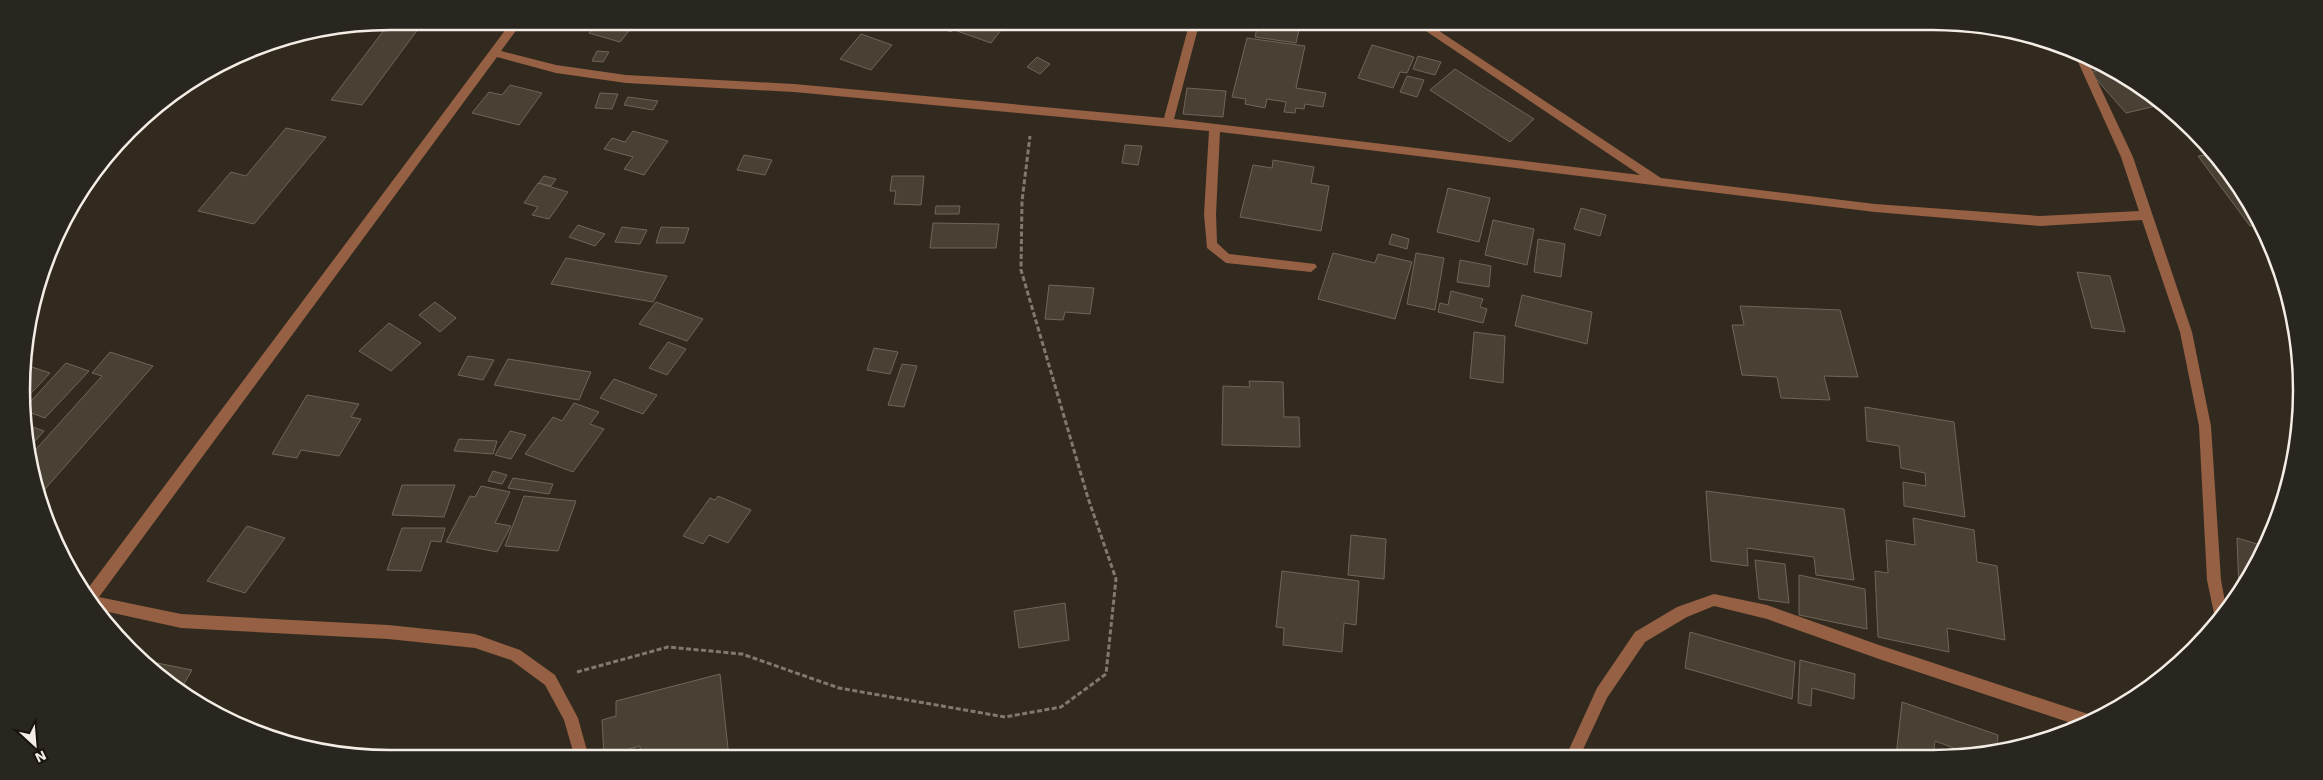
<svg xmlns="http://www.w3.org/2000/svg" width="2323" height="780" font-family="'Work Sans',sans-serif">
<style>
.building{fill:#4a4135;stroke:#6f6659}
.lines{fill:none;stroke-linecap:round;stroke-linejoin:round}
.path{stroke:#817970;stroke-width:3;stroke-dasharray:5 2.5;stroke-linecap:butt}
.minor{fill:#956043;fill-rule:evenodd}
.rim{fill:none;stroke:#f3ede6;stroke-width:2.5}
</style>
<rect width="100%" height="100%" fill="#332a1f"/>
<g class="building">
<polygon points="390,21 424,21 362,105 331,100 384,30 369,27 372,23"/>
<polygon points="598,21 637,21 620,42 589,33"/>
<polygon points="922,21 959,21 951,32"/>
<polygon points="965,21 1008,21 991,43 957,31"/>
<polygon points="1250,21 1301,21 1296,43 1255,37 1258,23"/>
<polygon points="861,34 892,45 871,70 840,59"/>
<polygon points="1247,38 1305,46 1296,88 1326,93 1323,107 1305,104 1304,109 1296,108 1295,113 1284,112 1286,102 1267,99 1265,108 1245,104 1246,99 1232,97"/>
<polygon points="1372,45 1414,57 1407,73 1400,72 1393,88 1358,78"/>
<polygon points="597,51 609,52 603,62 592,61"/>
<polygon points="1418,56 1441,62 1435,75 1413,69"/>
<polygon points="1037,57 1050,64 1040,74 1027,67"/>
<polygon points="2098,61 2157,97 2178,117 2172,118 2160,105 2126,113 2090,72 2100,70 2093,62"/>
<polygon points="1455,69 1534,119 1510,142 1430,90"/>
<polygon points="1407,76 1424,80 1417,97 1400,92"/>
<polygon points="510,85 542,93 519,125 472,113 489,92 502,95"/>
<polygon points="1187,88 1226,91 1223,117 1183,114"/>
<polygon points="600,93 618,94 612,109 595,108"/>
<polygon points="628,97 658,101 653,110 624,105"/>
<polygon points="286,128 326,137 254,224 198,211 231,172 246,176"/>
<polygon points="633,131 668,141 644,175 624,169 633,157 604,149 612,138 625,142"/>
<polygon points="1125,145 1142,146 1138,165 1122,163"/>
<polygon points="2215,154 2252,205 2261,225 2250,226 2198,156"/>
<polygon points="744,155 772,160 765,175 737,170"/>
<polygon points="1273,160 1314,167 1311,183 1329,186 1321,231 1240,217 1253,165 1272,168"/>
<polygon points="544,176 556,179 551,186 539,183"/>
<polygon points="892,176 924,176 921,205 894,204 896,191 890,191"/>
<polygon points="538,183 568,192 549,219 532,215 538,207 524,203"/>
<polygon points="1448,188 1490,198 1479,242 1437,232"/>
<polygon points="936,206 960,206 959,214 935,214"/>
<polygon points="1581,208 1606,215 1600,236 1574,229"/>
<polygon points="1493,220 1534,229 1527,265 1485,255"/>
<polygon points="933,223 999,224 996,248 930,248"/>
<polygon points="578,225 605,234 595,246 569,237"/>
<polygon points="622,227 647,230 640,244 615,242"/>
<polygon points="661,227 689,228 684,243 656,243"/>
<polygon points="1392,234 1409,239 1407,249 1389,244"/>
<polygon points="1538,239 1565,244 1561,277 1534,272"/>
<polygon points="1333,253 1375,263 1378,254 1412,262 1395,319 1318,299"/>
<polygon points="1416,253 1444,258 1435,310 1407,304"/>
<polygon points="566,258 667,276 653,302 551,284"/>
<polygon points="1460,260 1491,266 1489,287 1457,282"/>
<polygon points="2077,272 2110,276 2125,332 2092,328"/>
<polygon points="1049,285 1094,288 1090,314 1065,312 1063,320 1045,319"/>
<polygon points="1451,291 1483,299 1480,307 1487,309 1483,323 1438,312 1440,303 1448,305"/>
<polygon points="1522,295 1592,312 1587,344 1515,326"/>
<polygon points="435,302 456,318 440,332 419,315"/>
<polygon points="656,302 703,319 687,341 639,324"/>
<polygon points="1740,306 1840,310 1858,377 1824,376 1830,400 1781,398 1777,377 1742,375 1732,325 1744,325"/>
<polygon points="389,323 421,343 391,371 359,351"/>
<polygon points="1474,332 1505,336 1503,383 1470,378"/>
<polygon points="668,342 686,349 667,375 649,368"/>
<polygon points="874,348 898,352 890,374 867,370"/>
<polygon points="110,352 153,366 39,496 34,485 29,457 102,376 92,373"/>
<polygon points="468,356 494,360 483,380 458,375"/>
<polygon points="508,359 591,372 579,400 494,385"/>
<polygon points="66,363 89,371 45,418 23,410"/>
<polygon points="902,364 917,366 904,407 888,405"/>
<polygon points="29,366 50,373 22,403 23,372"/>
<polygon points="614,379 657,395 643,414 600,398"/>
<polygon points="1249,381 1283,382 1284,417 1299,417 1300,447 1222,445 1223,386 1250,387"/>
<polygon points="307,395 359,404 351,417 361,419 339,456 301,450 297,458 272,454"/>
<polygon points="574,403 599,412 590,424 604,429 573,472 525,454 553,417 562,421"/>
<polygon points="1865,407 1954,422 1965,517 1904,506 1903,482 1926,486 1925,473 1901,468 1899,446 1867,441"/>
<polygon points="24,424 44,431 28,449"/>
<polygon points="510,431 526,435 511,459 495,455"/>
<polygon points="459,439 497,441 493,454 454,451"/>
<polygon points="493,471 507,475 502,484 488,481"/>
<polygon points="513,478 553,484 549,494 508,488"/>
<polygon points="402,485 455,485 444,517 392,515"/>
<polygon points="481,486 510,492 495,523 511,526 497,552 446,542 470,496 475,497"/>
<polygon points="1706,491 1844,509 1854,580 1816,575 1814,557 1747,548 1748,566 1711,561"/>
<polygon points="524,496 576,501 558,551 505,546"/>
<polygon points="718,496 751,510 728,543 709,535 703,544 683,536 710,498 715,500"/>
<polygon points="1913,518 1974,530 1977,562 1997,566 2005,640 1947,628 1949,652 1878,637 1875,571 1888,573 1886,540 1915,545"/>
<polygon points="247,526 285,538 245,593 207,581"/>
<polygon points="402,528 445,528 441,542 431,541 421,571 387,570"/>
<polygon points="1351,535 1386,539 1384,579 1348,575"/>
<polygon points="2237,538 2264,546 2252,575 2239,590"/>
<polygon points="1755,560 1785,564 1789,603 1759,599"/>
<polygon points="1282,571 1359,581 1356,625 1344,623 1342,652 1283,645 1284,628 1276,627"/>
<polygon points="1799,575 1865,589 1867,629 1799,615"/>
<polygon points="1065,603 1069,640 1019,648 1014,611"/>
<polygon points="1690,632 1795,662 1792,699 1685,668"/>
<polygon points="1800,660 1855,674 1854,699 1812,688 1811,706 1798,703"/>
<polygon points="157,663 192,670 179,692 153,670"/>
<polygon points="720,674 729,758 641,758 640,746 604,756 602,720 616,716 616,701"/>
<polygon points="1902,702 1998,735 1997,751 1975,756 1935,741 1933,756 1896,756"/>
<polygon points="1842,750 1865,756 1839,756"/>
</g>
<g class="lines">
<polyline class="path" points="577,672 668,647 742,654 839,688 1005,717 1061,707 1106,674 1116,579 1088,498 1021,270 1022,201 1030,136"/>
<g class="minor">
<polygon points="512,21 523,21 501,51 556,65 626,75 794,84 1164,118 1190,21 1200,21 1174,119 1640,175 1411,21 1424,21 1661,178 1875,204 2040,216 2139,211 2121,157 2074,53 2075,51 2085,55 2133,157 2192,332 2211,426 2221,580 2226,607 2215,618 2207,580 2199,426 2180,332 2142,220 2040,226 1875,212 1220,132 1216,214 1217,243 1229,254 1315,264 1317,267 1311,272 1226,263 1207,248 1204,214 1209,131 794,92 626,83 556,73 497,57 99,597 181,614 388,625 475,634 520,650 555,675 578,718 589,758 575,758 564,720 545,685 511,660 475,648 388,639 181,628 95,609 83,595"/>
<polygon points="1714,594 1767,605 1879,645 2091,715 2097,720 2080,726 1879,659 1767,619 1714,606 1687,617 1645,642 1607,698 1580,756 1566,756 1597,688 1635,632 1677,607"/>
</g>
</g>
<path d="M0 0H2323V780H0ZM390 30H1933A360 360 0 0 1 2293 390V390A360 360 0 0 1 1933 750H390A360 360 0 0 1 30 390V390A360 360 0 0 1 390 30Z" fill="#29251f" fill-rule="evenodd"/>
<path class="rim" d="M390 30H1933A360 360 0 0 1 2293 390V390A360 360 0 0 1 1933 750H390A360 360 0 0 1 30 390V390A360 360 0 0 1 390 30Z"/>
<g transform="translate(35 745) rotate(154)" stroke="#17140e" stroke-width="4" paint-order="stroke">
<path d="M0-4L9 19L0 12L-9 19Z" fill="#f3ede6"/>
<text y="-8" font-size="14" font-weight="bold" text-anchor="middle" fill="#f3ede6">N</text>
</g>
</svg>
